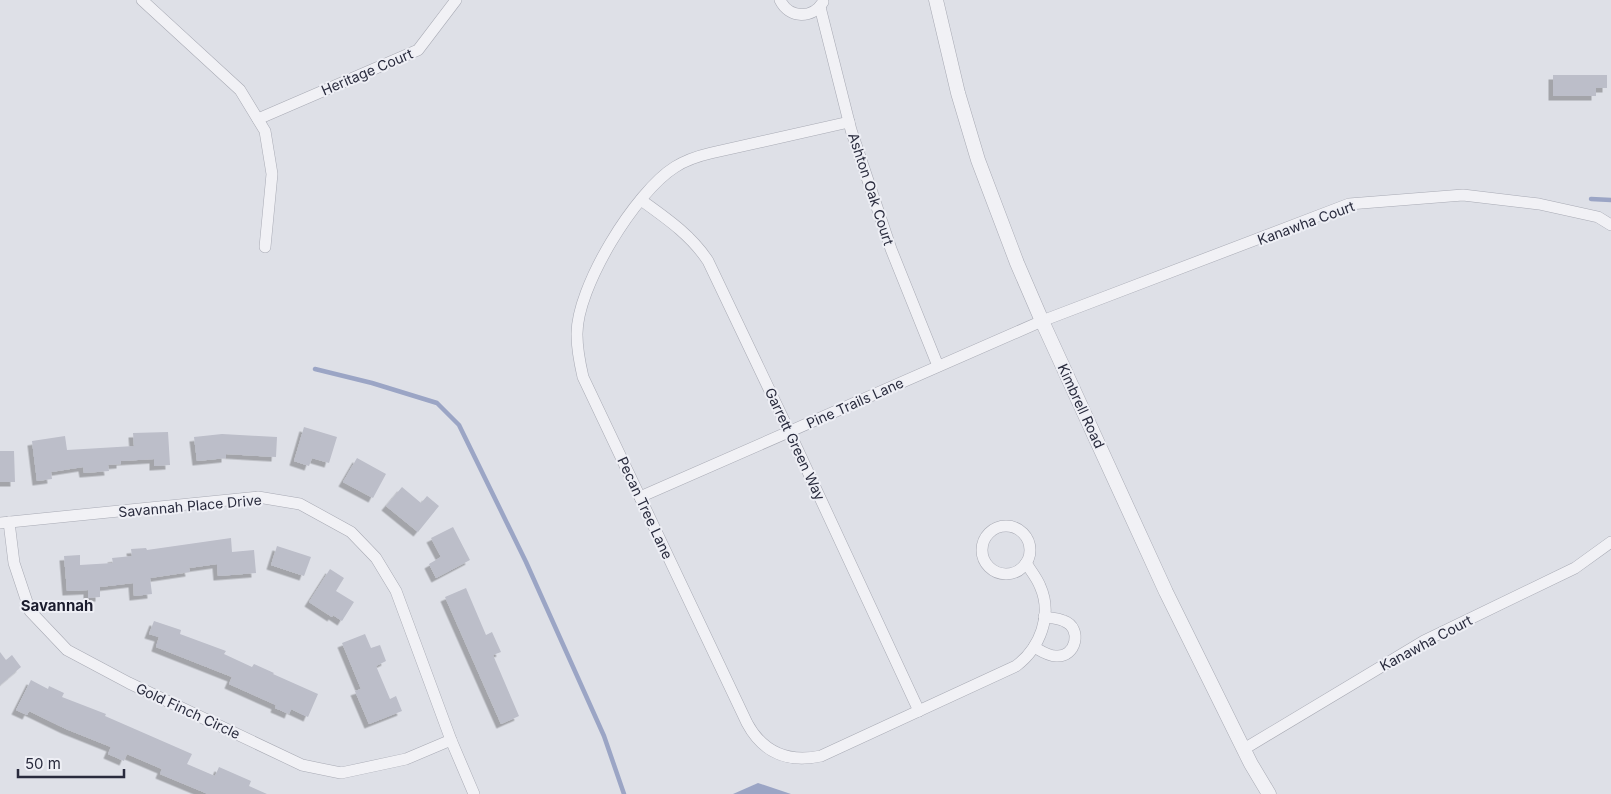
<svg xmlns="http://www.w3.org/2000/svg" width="1611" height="794" font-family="Inter,sans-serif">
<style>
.water{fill:#9ba5c5}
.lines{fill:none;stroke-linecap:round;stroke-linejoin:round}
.stream{stroke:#9ba5c5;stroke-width:4.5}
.building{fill:#bcbec9;filter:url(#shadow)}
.minor-casing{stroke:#a8aab4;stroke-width:12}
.tertiary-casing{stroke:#a8aab4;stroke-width:15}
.minor{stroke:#f1f1f5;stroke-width:11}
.tertiary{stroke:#f1f1f5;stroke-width:14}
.labels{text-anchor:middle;stroke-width:4;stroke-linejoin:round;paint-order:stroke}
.street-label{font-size:14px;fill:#292b3d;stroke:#eeeff5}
.neighbourhood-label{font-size:15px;font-weight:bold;fill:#1b1c2d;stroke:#eeeff5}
</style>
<defs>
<filter id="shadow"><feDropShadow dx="-4.5" dy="4.5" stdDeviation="0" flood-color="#0004"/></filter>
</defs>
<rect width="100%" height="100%" fill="#dee0e7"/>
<polygon class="water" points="758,783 791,794 733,794"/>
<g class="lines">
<g class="stream">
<polyline points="1591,199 1611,200"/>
<polyline points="315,369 372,383 437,403 459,425 526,562 604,736 624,794"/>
</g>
</g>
<g class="building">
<polygon points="1553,75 1607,75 1607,88 1596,88 1596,96 1553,96"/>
<polygon points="304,427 337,437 329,463 312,458 309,466 294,461"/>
<polygon points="168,432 170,465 154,466 154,459 121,461 121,464 108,465 109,471 84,473 83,467 51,472 52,479 37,481 32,441 65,436 67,450 134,446 133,433"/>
<polygon points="222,434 277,437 276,457 226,454 226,458 197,461 194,437"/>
<polygon points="0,451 14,451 15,482 0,482"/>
<polygon points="357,458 386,474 373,498 343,482"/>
<polygon points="402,487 421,503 427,496 439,506 418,532 386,506"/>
<polygon points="453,527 470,560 436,578 429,564 441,557 431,538"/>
<polygon points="231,538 232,552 254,550 256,573 218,576 217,564 189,568 190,572 150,578 152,594 134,596 133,583 100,587 100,597 88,598 88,590 67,591 64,556 80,555 80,565 113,563 112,558 132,556 131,549 146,548 147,550"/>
<polygon points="277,546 311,557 304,576 271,565"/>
<polygon points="330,569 344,578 336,591 354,602 342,621 333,615 332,617 309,602"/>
<polygon points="466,588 486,635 492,632 501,652 493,655 519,716 501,724 445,597"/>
<polygon points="154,621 181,630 180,634 226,651 224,654 252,667 254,664 274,673 273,674 318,694 308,717 291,709 289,714 275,708 276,705 229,684 232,677 156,647 159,637 149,634"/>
<polygon points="365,634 371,648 380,645 386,661 376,666 390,699 396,696 402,711 369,724 355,691 361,689 342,643"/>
<polygon points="0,652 6,660 12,655 21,667 0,685"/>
<polygon points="31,680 48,689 49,686 64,693 62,697 106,714 105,716 192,754 187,764 215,776 219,767 251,781 249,786 267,794 208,794 160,774 162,769 127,754 124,761 108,754 111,747 66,729 29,711 27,715 16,710"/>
</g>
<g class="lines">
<g class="minor-casing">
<g id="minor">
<polyline points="142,0 240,90 265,131 272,174 265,247"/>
<path d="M780,0C789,19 813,19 823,2"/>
<polyline points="820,7 851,130 891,249 938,366"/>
<polyline points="258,119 418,50 456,0"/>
<path d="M849,122L711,153C698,156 686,160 675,167C635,192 576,288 577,335C577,349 580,364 583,377L747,723C763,753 788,763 821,756L1016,666C1040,648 1053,615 1040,586C1037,578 1031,571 1026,563"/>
<path d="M641,200C666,218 691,235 708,261L789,431L919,711"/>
<polyline points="640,497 1042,321 1349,204 1463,195 1539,204 1598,217 1611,225"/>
<polyline points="9,522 14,563 30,611 67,650 129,683 302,765 341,773 406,759 451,740"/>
<polyline points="0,523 258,497 300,504 351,532 376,558 396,591 451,740 474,794"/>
<circle cx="1006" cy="550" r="24"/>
<path d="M1034,647C1041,651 1048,656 1056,656C1076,658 1083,628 1064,621C1058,618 1051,618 1044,617"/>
<polyline points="1244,749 1424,641 1575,568 1611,542"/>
</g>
</g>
<g class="tertiary-casing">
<polyline id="tertiary" points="936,0 958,93 978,160 1017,263 1042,321 1166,592 1251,764 1269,794"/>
</g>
<use href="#minor" class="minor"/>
<use href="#tertiary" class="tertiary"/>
</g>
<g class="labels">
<g class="street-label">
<text transform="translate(367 72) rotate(-23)" y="5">Heritage Court</text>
<text transform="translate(871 189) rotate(72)" y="5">Ashton Oak Court</text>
<text transform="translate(1306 223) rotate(-20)" y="5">Kanawha Court</text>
<text transform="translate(855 403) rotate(-24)" y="5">Pine Trails Lane</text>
<text transform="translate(1081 406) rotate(65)" y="5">Kimbrell Road</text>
<text transform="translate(795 444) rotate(65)" y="5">Garrett Green Way</text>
<text transform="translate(190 506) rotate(-5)" y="5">Savannah Place Drive</text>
<text transform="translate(645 508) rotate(65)" y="5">Pecan Tree Lane</text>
<text transform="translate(1426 643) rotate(-28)" y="5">Kanawha Court</text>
<text transform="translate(188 711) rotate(25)" y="5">Gold Finch Circle</text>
</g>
<g class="neighbourhood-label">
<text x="57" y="611">Savannah</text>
</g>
</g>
<path d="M18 769v8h106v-8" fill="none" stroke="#292b3d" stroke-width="2.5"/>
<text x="25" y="769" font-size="15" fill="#292b3d" stroke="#eeeff5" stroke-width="4" paint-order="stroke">50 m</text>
</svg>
